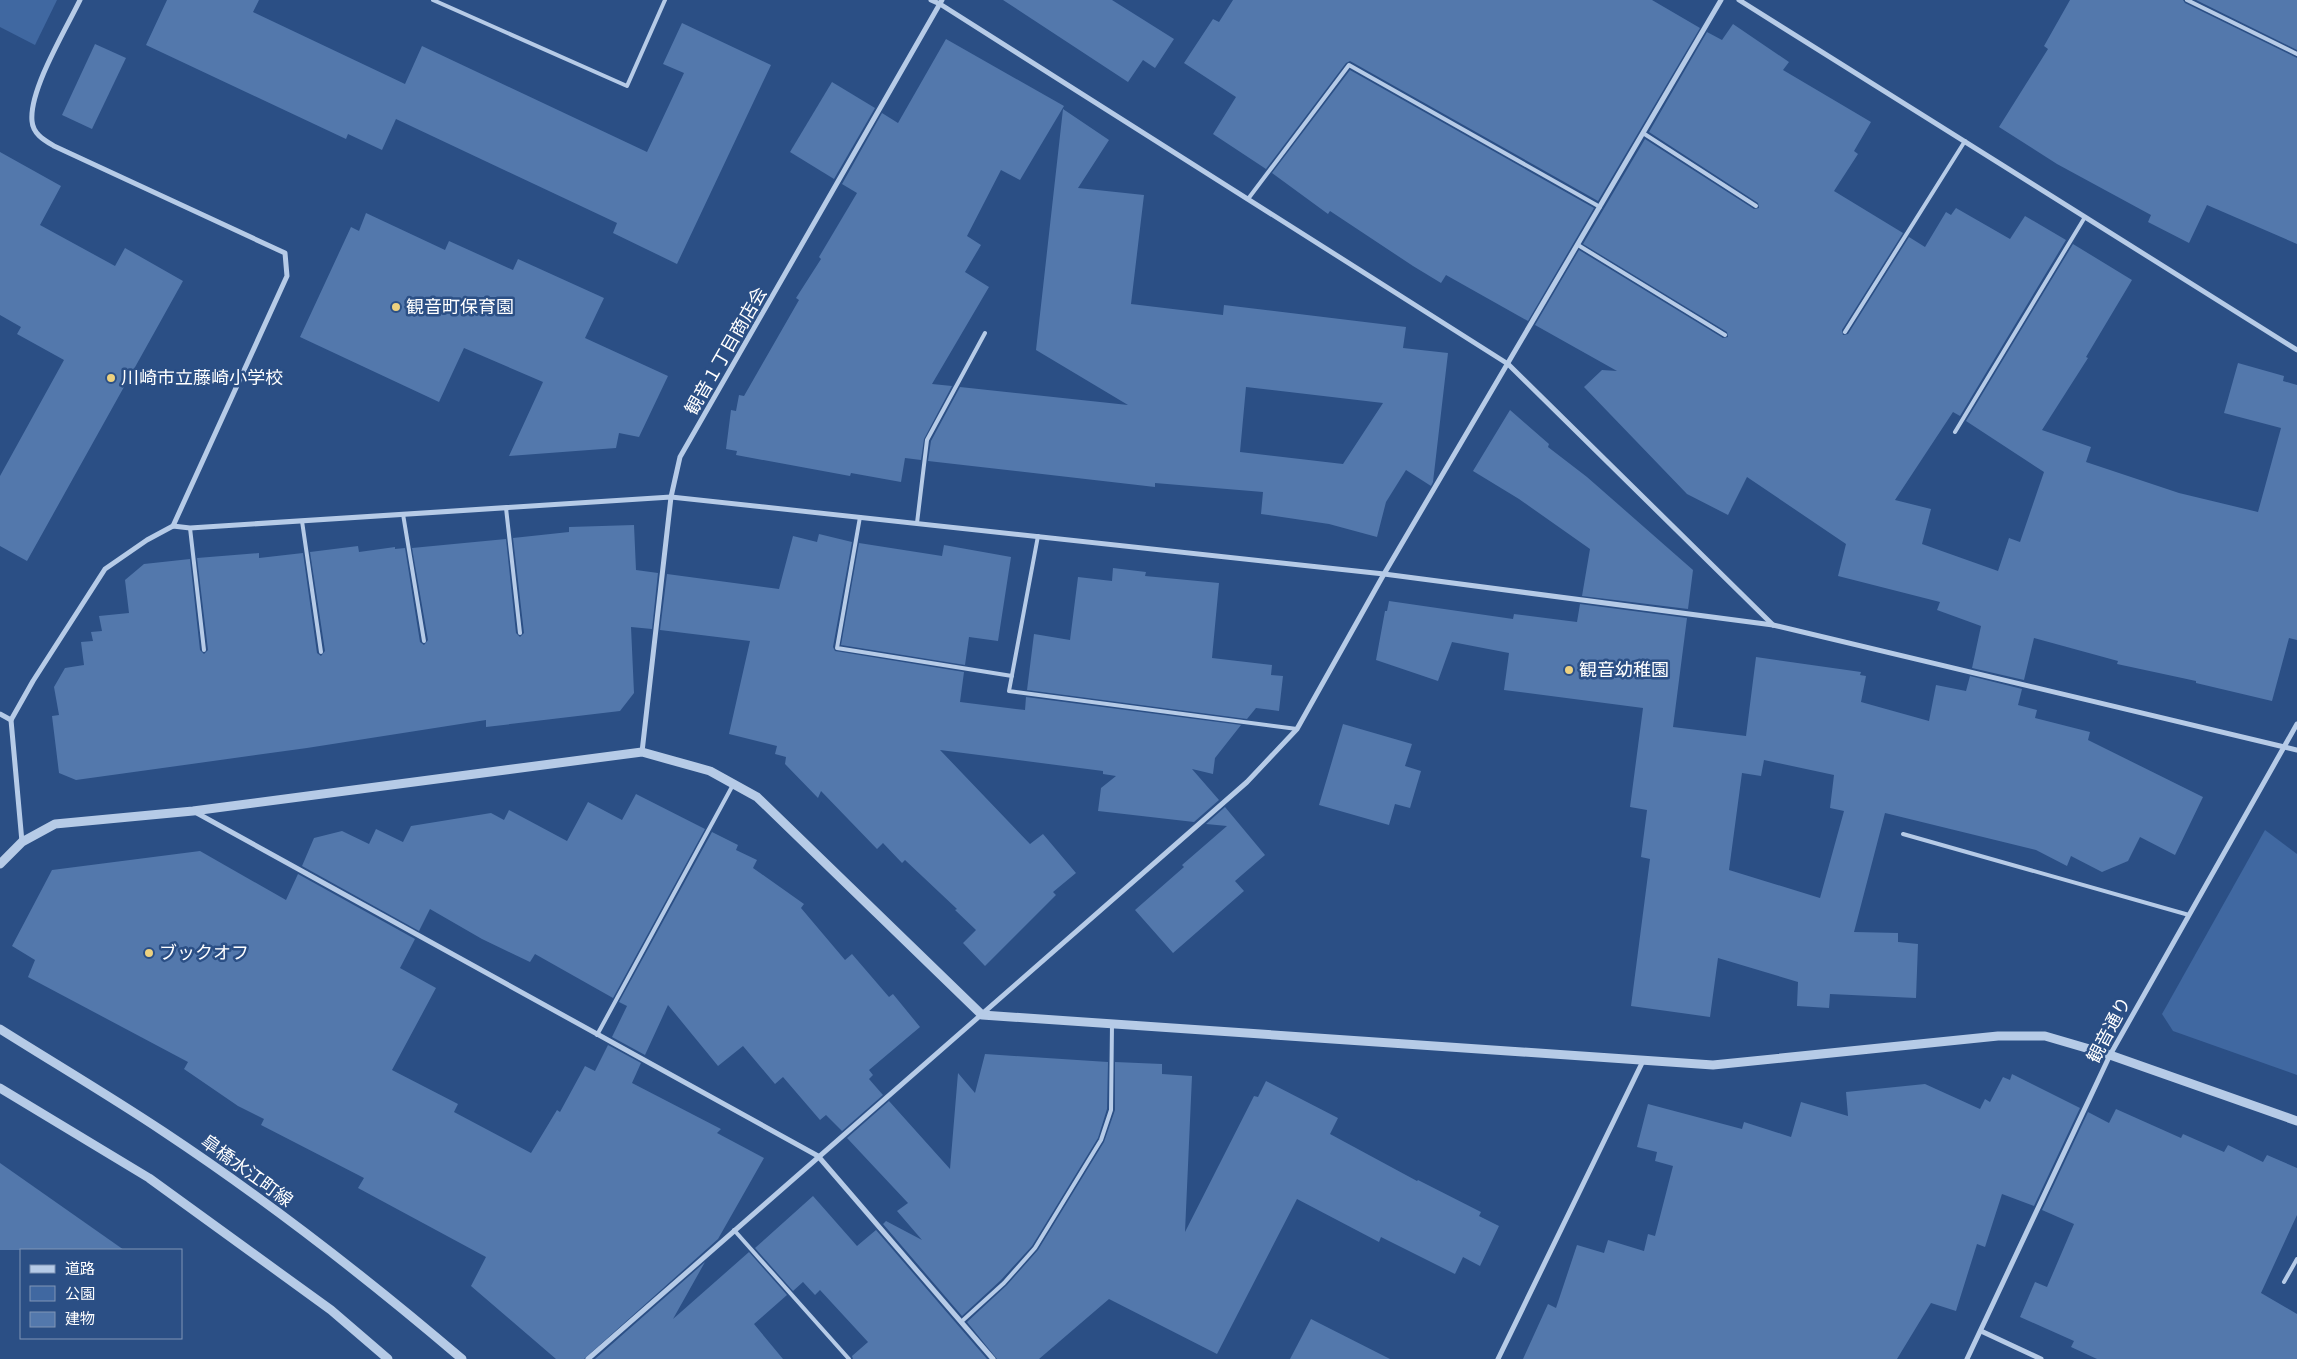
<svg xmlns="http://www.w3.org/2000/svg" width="2297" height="1359" font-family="'Public Sans','Noto Sans JP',sans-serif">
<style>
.green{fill:#4068a1}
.building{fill:#5378ac;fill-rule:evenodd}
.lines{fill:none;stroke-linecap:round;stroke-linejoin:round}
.service{stroke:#b6cbe7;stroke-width:4}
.minor{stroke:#b6cbe7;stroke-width:5}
.tertiary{stroke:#b6cbe7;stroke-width:9}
.poi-dot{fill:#edd17f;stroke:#2b4f85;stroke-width:2}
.labels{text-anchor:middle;stroke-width:5;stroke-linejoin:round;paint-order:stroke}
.poi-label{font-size:18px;fill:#fff;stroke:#2b4f85;text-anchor:start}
.street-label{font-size:18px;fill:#fff;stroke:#2b4f85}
</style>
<rect width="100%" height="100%" fill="#2b4f85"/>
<g class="green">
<polygon points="0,0 57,0 35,45 0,27"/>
<polygon points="2265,830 2297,854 2297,1075 2173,1031 2162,1014"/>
</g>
<g class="building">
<polygon points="167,0 259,0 253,12 405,84 422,46 647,152 684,73 663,64 682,23 771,65 677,264 613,233 617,223 396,119 382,150 348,134 346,139 146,45"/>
<polygon points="1003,0 1112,0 1174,39 1155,68 1143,60 1128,82"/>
<polygon points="1233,0 1652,0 1700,28 1598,201 1350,61 1346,63 1266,169 1213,134 1236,97 1184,63 1213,19 1219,22"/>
<polygon points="2070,0 2183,0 2185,3 2297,58 2297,244 2207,205 2189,243 2148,222 2151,215 2057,164 1999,127 2048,49 2044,46"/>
<polygon points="2196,0 2297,0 2297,50"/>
<polygon points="1733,24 1789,62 1783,70 1871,122 1854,151 1858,154 1834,191 1903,233 1842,330 1843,335 1848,334 1909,237 1925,247 1946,212 1951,215 1956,208 2010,239 2025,216 2066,240 1960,416 1953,412 1895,500 1931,509 1922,544 1998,571 2009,538 2020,542 2044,472 1966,421 2073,244 2132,280 2086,357 2088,358 2042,430 2091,447 2086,462 2179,493 2258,512 2281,428 2224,413 2238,363 2284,376 2283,381 2297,385 2297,640 2289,638 2272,701 2196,683 2196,681 2117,664 2118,661 2034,638 2024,680 1972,668 1981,626 1937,610 1940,602 1838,576 1846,544 1747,477 1728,515 1687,494 1584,387 1602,370 1617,371 1535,325 1579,250 1723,338 1728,337 1727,332 1583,244 1645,139 1754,209 1759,208 1758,203 1649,132 1707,32 1722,40"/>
<polygon points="946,39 1064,106 1020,180 1001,170 967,236 981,245 965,272 989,287 932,384 952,386 924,439 921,460 905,458 901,482 851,473 850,476 736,455 737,451 726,449 731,410 736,411 739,395 744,396 799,300 796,298 821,259 819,257 857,193 842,184 882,113 898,123"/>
<polygon points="95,44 126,58 92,129 62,115"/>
<polygon points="1350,70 1594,208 1528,321 1446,275 1441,283 1413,266 1330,211 1328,214 1272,173"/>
<polygon points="832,82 875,108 834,179 790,152"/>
<path d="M1063,109L1109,140L1078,188L1144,195L1131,304L1223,315L1224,305L1406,327L1403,348L1448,353L1433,482L1431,486L1406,470L1386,502L1377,537L1329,524L1261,514L1263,492L1155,483V487L928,461L931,441L960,387L1128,405L1036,350ZM1246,387L1383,403L1343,464L1240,452Z"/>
<polygon points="0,152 61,186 40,225 115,266 125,248 183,281 27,561 0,546 0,476 64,360 17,334 21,327 0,315"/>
<polygon points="366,213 445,250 449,241 513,270 518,259 604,298 585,338 668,376 639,437 619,433 616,448 509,456 543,382 464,348 439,402 300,337 351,227 359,231"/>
<polygon points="1510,410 1549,444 1548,447 1587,477 1693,570 1688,609 1582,596 1590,549 1519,499 1473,471"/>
<polygon points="634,525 636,570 658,573 652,629 631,627 634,693 620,711 486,727 486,720 307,748 76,780 59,773 52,716 59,715 54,687 65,668 84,665 81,642 93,641 91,632 102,631 99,616 129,613 125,580 144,564 190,559 200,650 204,654 208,650 197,558 259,553 259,558 303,553 317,653 321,656 325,651 310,552 358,546 359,552 395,547 395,549 405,548 420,642 424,645 428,640 412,548 506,539 516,633 520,637 524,633 513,538 569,532 569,527"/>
<polygon points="819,534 852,542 833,647 835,651 964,672 960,702 1025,710 1026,697 1241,725 1215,758 1213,774 1192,769 1219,800 1194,822 1098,811 1101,788 1116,776 1103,774 1103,771 940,750 1030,844 1043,834 1076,873 1053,892 1056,895 985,966 963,943 976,930 955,910 957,909 905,860 902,863 883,843 877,849 821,791 818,798 785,764 786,757 775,754 777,746 729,734 750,641 660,630 667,574 779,589 793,536 817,542"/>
<polygon points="859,543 942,556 944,545 1011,557 998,641 969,637 965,665 841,645"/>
<polygon points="1113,568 1146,572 1145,576 1219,583 1212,658 1272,665 1271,675 1283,676 1279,711 1256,708 1247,719 1027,690 1034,634 1070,640 1078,577 1112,581"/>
<path d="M1389,601L1513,619L1514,614L1577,622L1580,604L1687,618L1673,727L1746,736L1756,657L1861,672L1860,675L1866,676L1861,702L1929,721L1936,685L1966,691L1970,676L2022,689L2018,705L2037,710L2035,718L2090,732L2088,740L2203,797L2175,855L2140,837L2128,861L2102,872L2071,856L2067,866L2036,850L1885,813L1854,932L1898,933V942L1918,944L1916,998L1830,994L1829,1008L1797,1006L1798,982L1718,958L1710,1017L1631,1006L1650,859L1641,857L1647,810L1630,807L1643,708L1504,690L1509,653L1452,642L1438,681L1376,660L1385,611H1387ZM1764,760L1834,775L1830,808L1844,811L1820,898L1729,870L1742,773L1761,776Z"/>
<polygon points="1343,724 1412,744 1405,766 1421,771 1410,808 1395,804 1389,825 1319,805"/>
<polygon points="636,794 705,829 613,998 535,954 530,962 482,939 430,909 419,931 302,866 314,838 342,831 369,844 376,829 403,842 411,826 491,813 504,820 509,810 567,841 588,802 622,820"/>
<polygon points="1225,807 1265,855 1235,881 1244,891 1173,953 1135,910 1184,867 1182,865 1227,826 1206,824"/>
<polygon points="712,832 738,845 736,850 757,860 753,868 804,904 801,908 845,960 852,954 889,997 893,994 920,1027 869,1070 873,1075 869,1079 883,1095 842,1131 826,1115 820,1120 783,1077 775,1084 743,1046 718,1066 668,1005 645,1055 612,1037 627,1006 619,1002"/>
<polygon points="200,851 286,900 298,874 415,939 400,968 436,988 392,1070 458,1104 454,1112 531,1153 557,1110 560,1112 585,1066 595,1071 608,1045 641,1063 632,1083 721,1129 717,1133 764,1158 718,1239 584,1359 556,1359 471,1286 486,1257 358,1188 364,1178 261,1125 264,1119 238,1106 184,1069 188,1062 28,977 35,960 12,946 52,870"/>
<polygon points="985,1054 1108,1062 1107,1109 1098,1138 1032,1246 1001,1280 962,1316 883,1224 886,1221 922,1240 897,1211 908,1203 847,1138 889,1101 950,1169 958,1073 975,1093"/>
<polygon points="1115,1062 1162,1064 1162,1074 1192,1076 1185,1232 1254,1096 1258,1097 1266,1081 1338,1118 1330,1134 1417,1181 1418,1180 1481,1212 1479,1216 1499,1226 1480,1266 1463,1257 1455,1274 1381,1237 1379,1242 1297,1199 1217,1354 1109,1299 1039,1359 997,1359 967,1322 1007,1285 1038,1250 1104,1142 1115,1110"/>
<polygon points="2012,1074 2080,1108 2034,1206 2002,1194 1985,1247 1977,1244 1956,1311 1931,1303 1897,1359 1523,1359 1548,1304 1556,1308 1577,1245 1604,1253 1608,1240 1644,1251 1648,1234 1655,1236 1673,1166 1655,1161 1657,1152 1637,1147 1648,1104 1742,1129 1744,1122 1791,1137 1801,1102 1848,1116 1846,1092 1925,1084 1980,1109 1985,1099 1990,1102 2003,1077 2010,1080"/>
<polygon points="2116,1109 2181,1138 2183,1134 2224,1152 2228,1145 2263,1162 2267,1155 2297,1168 2297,1215 2261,1293 2297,1314 2297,1359 2097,1359 2071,1347 2074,1341 2020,1317 2035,1282 2047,1287 2074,1224 2042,1210 2088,1112 2109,1123"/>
<polygon points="0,1163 124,1250 0,1250"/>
<polygon points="813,1196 857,1246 876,1230 987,1359 853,1359 852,1356 868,1342 820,1290 815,1295 803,1282 793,1291 755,1248"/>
<polygon points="749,1252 787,1295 754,1324 783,1359 595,1359 705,1262 673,1319"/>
<polygon points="1311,1319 1390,1359 1290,1359"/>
</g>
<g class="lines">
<g class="service">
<polyline points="433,0 627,86 665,0"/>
<polyline points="2187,0 2297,54"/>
<polyline points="1643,133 1756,206"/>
<polyline points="1248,199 1349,65 1600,207"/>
<polyline points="1578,245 1725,335"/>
<polyline points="1845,332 1965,141"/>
<polyline points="1955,432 2085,217"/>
<polyline points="506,508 520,633"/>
<polyline points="403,514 424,641"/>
<polyline points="860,517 837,648 1012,676"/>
<polyline points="302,521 321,652"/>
<polyline points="917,523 927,440 985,333"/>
<polyline points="190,528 204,650"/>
<polyline points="1038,536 1009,691 1297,729"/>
<polyline points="1903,834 2189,915"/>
<polyline points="597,1035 734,783"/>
<polyline points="734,1230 849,1359"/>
<polyline points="2284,1282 2297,1259"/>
<polyline points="961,1322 1004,1283 1035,1248 1101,1140 1111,1110 1112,1024"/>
</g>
<g class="minor">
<path d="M80,0C66,29 29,90 32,121C33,134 44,140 54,146L285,253L287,276L173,526"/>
<polyline points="931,0 940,4 1508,364 1773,625"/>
<polyline points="1739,0 2297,350"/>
<polyline points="0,714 11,720"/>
<polyline points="642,752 671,497 680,457 942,0"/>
<polyline points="195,812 818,1156 993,1359"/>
<polyline points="22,842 11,720 33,681 105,569 147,540 173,526 190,528 671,497 1384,574 1773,625 2297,750"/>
<polyline points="1981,1331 2041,1359"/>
<polyline points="588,1359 1247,782 1297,729 1384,574 1721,0"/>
<polyline points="1498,1359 1643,1061"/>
<polyline points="1967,1359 2110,1055 2297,724"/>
</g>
<g class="tertiary">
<polyline points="0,864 22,842 55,824 193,811 642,752 710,771 757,797 982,1015 1713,1065 1998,1036 2045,1036 2110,1055 2297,1121"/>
<path d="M0,1029C54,1063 110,1096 164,1132C268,1201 367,1278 462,1359"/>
<polyline points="0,1088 149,1178 331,1310 388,1359"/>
</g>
</g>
<g class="poi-dot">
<circle cx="396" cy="307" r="5"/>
<circle cx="111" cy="378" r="5"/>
<circle cx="1569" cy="670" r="5"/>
<circle cx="149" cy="953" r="5"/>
</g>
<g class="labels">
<g class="poi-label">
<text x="406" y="313">観音町保育園</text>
<text x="121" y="384">川崎市立藤崎小学校</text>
<text x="1579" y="676">観音幼稚園</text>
<text x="159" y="959">ブックオフ</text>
</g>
<g class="street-label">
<text transform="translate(726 351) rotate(-60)" y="6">観音１丁目商店会</text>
<text transform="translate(2109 1030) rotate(-62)" y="6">観音通り</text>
<text transform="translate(247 1171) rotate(36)" y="6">皐橋水江町線</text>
</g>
</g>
<rect x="20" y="1249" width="162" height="90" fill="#2b4f85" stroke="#8095b6"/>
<rect x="30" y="1265" width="25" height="8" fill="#b6cbe7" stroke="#8095b6"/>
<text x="65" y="1274" font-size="15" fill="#ffffff">道路</text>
<rect x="30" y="1286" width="25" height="15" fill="#4068a1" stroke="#8095b6"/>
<text x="65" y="1299" font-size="15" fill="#ffffff">公園</text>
<rect x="30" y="1312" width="25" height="15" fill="#5378ac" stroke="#8095b6"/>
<text x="65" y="1324" font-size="15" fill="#ffffff">建物</text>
</svg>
